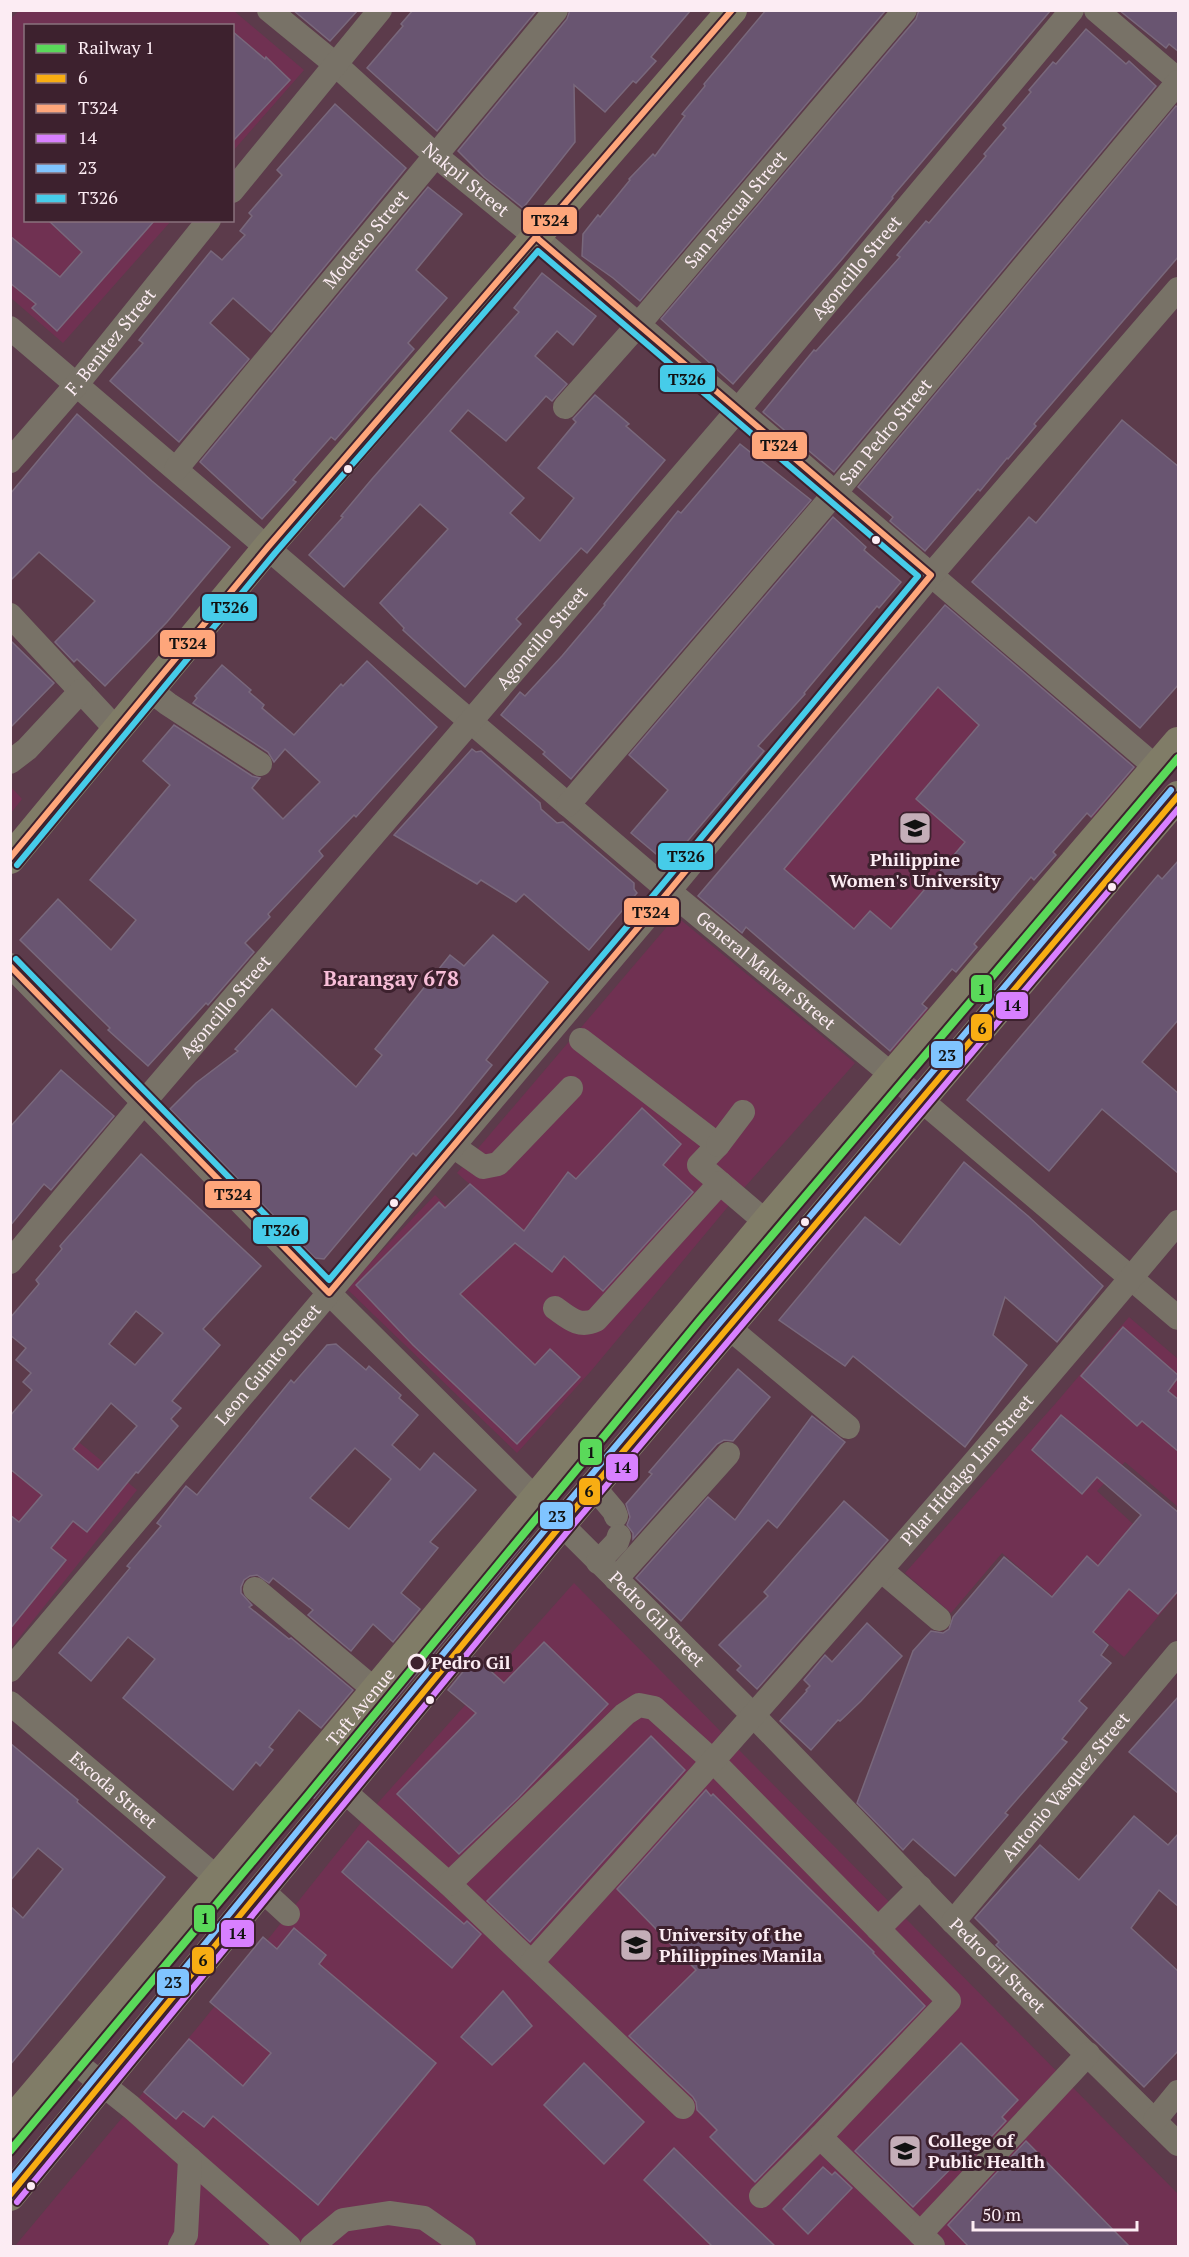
<svg xmlns="http://www.w3.org/2000/svg" width="1189" height="2257" font-family="'PT Serif',serif">
<style>
.built{fill:#703152}
.building{fill:#695571;stroke:#79687c;stroke-width:1.5;fill-rule:evenodd}
.lines{fill:none;stroke-linecap:round;stroke-linejoin:round}
.minor-tunnel{stroke:#745664;stroke-width:24;stroke-dasharray:24 12;stroke-linecap:butt}
.minor{stroke:#787267;stroke-width:24}
.major{stroke:#807c67;stroke-width:30}
.bus-1-casing{stroke:#3d212e;stroke-width:10}
.bus-2-casing{stroke:#3d212e;stroke-width:10}
.bus-3-casing{stroke:#3d212e;stroke-width:10}
.bus-4-casing{stroke:#3d212e;stroke-width:10}
.bus-5-casing{stroke:#3d212e;stroke-width:10}
.bus-1{stroke:#f8ad13;stroke-width:6}
.bus-2{stroke:#fea67b;stroke-width:6}
.bus-3{stroke:#d880ff;stroke-width:6}
.bus-4{stroke:#80c4ff;stroke-width:6}
.bus-5{stroke:#46cce9;stroke-width:6}
.rail-1-casing{stroke:#3d212e;stroke-width:12}
.rail-1{stroke:#5ad95a;stroke-width:8}
.bus-dot{fill:#fcecf3;stroke:#3d212e;stroke-width:2}
.stop-dot{fill:#3d212e;stroke:#fcecf3;stroke-width:3}
.labels{text-anchor:middle;stroke-width:6;stroke-linejoin:round;paint-order:stroke}
.street-label{font-size:18px;fill:#fcecf3;stroke:#3d212e}
.poi-label{font-size:18px;font-weight:bold;fill:#fcecf3;stroke:#3d212e;text-anchor:start}
.stop-label{font-size:18px;font-weight:bold;fill:#fcecf3;stroke:#3d212e;text-anchor:start}
.quarter-label{font-size:21px;font-weight:bold;fill:#f8bed8;stroke:#3d212e}
.line-badge{stroke:#3d212e;stroke-width:2}
.pale-badge-label{font-size:16px;text-anchor:middle;font-weight:bold;fill:#111}
</style>
<rect width="100%" height="100%" fill="#5c3b4b"/>
<g class="built">
<polygon points="19,11 234,11 304,70 233,151 232,26 26,26 26,220 171,221 63,343 11,298 10,19"/>
<polygon points="945,605 1135,767 1092,818 1086,813 1053,852 1056,855 1034,880 1031,878 975,943 977,947 956,972 951,969 922,1004 928,1010 891,1052 703,890"/>
<polygon points="11,787 22,799 11,813"/>
<polygon points="676,916 855,1063 736,1197 591,1371 517,1453 346,1288 435,1195 487,1244 508,1218 457,1173"/>
<polygon points="1129,1317 1178,1359 1178,1507 1125,1462 1097,1491 1178,1565 1178,1593 1124,1657 1002,1553 951,1613 905,1573 1056,1403"/>
<polygon points="52,1420 137,1490 11,1648 10,1476"/>
<polygon points="574,1583 1178,2194 1178,2246 15,2246 202,2022 368,1814"/>
</g>
<g class="building">
<polygon points="293,10 358,10 330,41"/>
<polygon points="413,10 537,10 437,131 367,68 403,26 401,24"/>
<polygon points="570,10 691,10 651,57 656,61 636,83 633,81 605,112 574,85 575,142 523,208 484,177 458,151 567,19"/>
<polygon points="766,10 886,10 640,301 613,278 582,256 583,234 598,215 600,217 630,180 629,179 653,154 655,156 685,116 682,114 705,86 704,84"/>
<polygon points="919,10 1051,10 892,197 893,198 843,258 733,384 661,319 916,19"/>
<polygon points="1119,10 1179,10 1179,52 1169,44 1166,48"/>
<polygon points="1086,29 1126,64 1129,61 1156,86 834,472 763,412 814,350 816,351 900,257 897,255 926,221 929,223 986,156 984,154 1006,128 1003,125 1031,92 1029,90 1053,62 1056,64"/>
<polygon points="232,31 265,59 266,57 290,80 232,142"/>
<polygon points="335,104 406,168 271,332 233,298 210,323 249,359 179,442 110,381 143,343 139,340 211,251 222,260 245,235 240,231 252,216 249,213 282,175 277,170"/>
<polygon points="1176,106 1179,108 1179,256 1034,424 1036,426 1008,459 1007,458 980,491 978,489 925,551 890,521 893,517 858,487"/>
<polygon points="428,187 462,214 416,270 447,298 408,343 414,349 335,440 331,437 293,480 296,482 262,519 200,462"/>
<polygon points="48,220 155,220 57,331 32,308 36,304 10,283 10,236 60,277 82,252"/>
<polygon points="542,273 596,316 573,345 557,331 535,356 567,384 552,401 546,396 506,441 468,410 450,431 524,498 510,513 540,541 574,498 538,468 576,422 573,419 595,395 629,424 626,426 665,460 587,553 581,548 516,619 521,624 465,687 403,630 404,628 380,603 448,529 420,504 344,587 309,555 343,517 341,516 372,479 519,312 514,308"/>
<polygon points="77,414 152,481 230,547 167,622 105,686 77,659 74,662 55,642 95,601 39,552 10,581 10,494"/>
<polygon points="1122,420 1179,467 1179,684 1140,728 972,582 1029,517 1036,523"/>
<polygon points="740,444 811,500 571,779 543,754 545,752 501,715 520,692 525,696 562,656 605,605 604,604 678,511 681,513"/>
<polygon points="833,517 866,547 864,550 901,582 879,608 877,606 804,693 805,694 758,746 764,751 668,864 631,833 668,790 629,755"/>
<path d="M945,605L1134,767L1091,817L1087,813L1053,852L1056,855L1034,880L1031,877L974,944L977,947L956,972L952,969L922,1004L927,1008L890,1051L746,927L742,933L698,896ZM938,687L979,725L916,799L965,842L891,929L870,911L854,929L784,869Z"/>
<polygon points="10,640 54,683 10,728"/>
<polygon points="367,661 437,727 356,817 354,815 319,851 323,856 268,914 270,917 245,943 254,952 208,1005 206,1003 148,1066 108,1030 110,1028 20,940 58,899 111,950 136,920 90,880 170,785 143,761 174,725 252,776 260,778 252,788 283,819 320,782 285,749 274,762 268,752 193,703 197,698 195,696 222,665 251,690 249,692 264,705 262,708 294,735 341,684 343,686"/>
<polygon points="472,749 476,752 481,751 540,803 541,809 557,823 563,822 634,883 634,889 637,893 589,950 524,894 516,902 481,880 477,884 394,835"/>
<polygon points="1179,860 1179,1019 1142,1062 1179,1094 1179,1174 1102,1109 1049,1171 967,1100 1158,875 1162,879"/>
<polygon points="493,935 548,982 486,1060 492,1065 453,1113 416,1156 413,1153 324,1259 315,1258 170,1109 196,1083 238,1051 235,1049 272,1009 356,1087 382,1055 375,1049 450,955 464,966"/>
<polygon points="61,1070 114,1116 51,1190 44,1184 10,1226 10,1127"/>
<polygon points="642,1108 681,1144 663,1165 693,1192 603,1291 564,1256 552,1272 515,1243 460,1294 535,1365 550,1349 580,1377 517,1444 413,1345 356,1285 439,1202 445,1208 470,1184 524,1231 568,1172 576,1179"/>
<path d="M141,1154L261,1266L203,1329L220,1345L172,1401L181,1408L171,1419L178,1426L138,1473L136,1472L87,1532L73,1521L51,1548L66,1560L10,1629V1515L19,1522L42,1495L10,1469V1416L32,1390L23,1382L31,1373L16,1360L26,1348L10,1335V1318L39,1284L36,1280L62,1249L60,1246ZM136,1311L163,1333L135,1365L109,1344ZM111,1403L137,1426L98,1470L73,1449Z"/>
<polygon points="964,1162 1028,1216 1103,1286 1057,1342 1005,1297 993,1335 1027,1365 965,1447 853,1356 845,1366 779,1320 865,1217 900,1245"/>
<polygon points="1123,1327 1179,1376 1168,1391 1179,1400 1179,1452 1142,1421 1137,1426 1081,1376"/>
<path d="M336,1344L366,1370L369,1366L401,1395L399,1398L418,1415L392,1445L420,1470L434,1453L476,1490L430,1542L438,1548L401,1593L420,1609L393,1642L373,1624L351,1651L308,1615L313,1610L273,1578L269,1583L257,1575L250,1576L244,1580L241,1587V1593L252,1605L249,1607L289,1639L291,1638L353,1690L321,1728L299,1710L269,1747L273,1750L260,1766L256,1762L233,1790L123,1698L155,1659L128,1637L91,1681L59,1653L130,1568L127,1566L161,1526L157,1523L186,1486L197,1495L291,1380L294,1383L327,1345ZM355,1448L391,1479L349,1529L310,1498Z"/>
<polygon points="738,1369 770,1397 733,1441 724,1440 717,1444 633,1539 633,1533 627,1525 630,1517 626,1504 652,1474 649,1472"/>
<polygon points="1061,1415 1179,1513 1179,1590 1158,1614 1129,1589 1093,1632 1108,1645 1101,1655 1111,1663 1079,1701 1087,1708 1062,1739 1067,1742 1005,1813 1008,1815 955,1876 913,1839 903,1850 857,1803 913,1651 931,1631 943,1633 949,1629 953,1617 1004,1557 1052,1597 1087,1556 1098,1566 1141,1515 1097,1477 1082,1494 1032,1450"/>
<polygon points="812,1416 845,1442 777,1528 768,1520 681,1621 636,1578 708,1497 735,1520"/>
<polygon points="844,1501 888,1540 757,1689 737,1670 741,1666 719,1645 768,1596 764,1592"/>
<polygon points="526,1536 528,1538 314,1798 310,1795"/>
<polygon points="867,1623 902,1656 861,1701 840,1721 838,1720 811,1750 780,1721 807,1691 806,1690 810,1686 804,1680 825,1655 832,1662"/>
<polygon points="544,1642 608,1704 518,1798 459,1854 397,1794 476,1713 448,1690 475,1657 504,1683"/>
<polygon points="1179,1696 1179,1794 1129,1752"/>
<polygon points="651,1736 685,1770 530,1942 487,1901"/>
<polygon points="10,1743 78,1800 77,1802 165,1877 10,2065 10,1906 23,1918 63,1869 38,1848 10,1881"/>
<polygon points="706,1790 711,1796 713,1794 874,1952 873,1953 925,2006 755,2182 710,2137 717,2130 697,2110 696,2102 693,2097 629,2036 696,1970 617,1889"/>
<polygon points="1134,1816 1168,1845 1179,1833 1179,1907 1159,1890 1131,1928 1179,1972 1179,2050 1144,2087 996,1945 999,1942 975,1918 1040,1845 1079,1880"/>
<polygon points="368,1841 464,1924 467,1921 481,1934 452,1968 342,1872"/>
<polygon points="294,1928 326,1955 319,1964 436,2063 318,2205 213,2116 204,2127 183,2111 176,2119 144,2092 189,2039 243,2086 271,2053 210,2002 263,1937 277,1949"/>
<polygon points="503,1991 532,2026 492,2065 461,2037"/>
<polygon points="961,2043 1018,2100 1002,2117 1006,2121 972,2157 967,2152 913,2207 855,2151"/>
<polygon points="584,2063 644,2122 604,2164 544,2105"/>
<polygon points="1026,2141 1130,2247 969,2247 948,2225"/>
<polygon points="674,2148 730,2203 776,2247 713,2247 644,2180"/>
<polygon points="823,2167 832,2175 835,2172 852,2188 808,2234 783,2209"/>
</g>
<g class="lines">
<polyline class="minor-tunnel" points="892,1075 921,1100"/>
<g class="minor">
<path id="s1" d="M269,10L335,64L435,155L537,238L1157,768"/>
<polyline points="1096,10 1178,80"/>
<polyline points="232,191 380,10"/>
<path id="s2" d="M10,328L669,891L892,1075"/>
<path id="s3" d="M565,407L638,325L905,10"/>
<path id="s4" d="M10,461L77,384L209,220"/>
<path id="s5" d="M176,469L556,10"/>
<polyline points="10,615 117,730"/>
<polyline points="150,690 168,704 260,764"/>
<polyline points="10,762 27,749 81,691"/>
<path id="s6" d="M568,805L835,493L1178,82"/>
<path id="s7" d="M10,965L329,1293L753,1715L953,1922L1178,2144"/>
<polyline points="581,1040 718,1145 699,1165 766,1222"/>
<polyline points="921,1100 1178,1318"/>
<polyline points="718,1145 743,1112"/>
<polyline points="453,1146 483,1167 498,1164 571,1088"/>
<path id="s8" d="M10,1262L144,1102L737,411L1072,10"/>
<path d="M555,1308C569,1318 579,1328 596,1320L720,1183"/>
<polyline points="728,1327 848,1427"/>
<polyline points="593,1486 614,1511 616,1516"/>
<polyline points="598,1562 617,1542 619,1536"/>
<polyline points="881,1570 939,1619"/>
<polyline points="616,1579 728,1454"/>
<polyline points="255,1589 375,1690"/>
<path id="s9" d="M10,1670L669,891L931,575L1178,289"/>
<path id="s10" d="M10,1703L217,1878"/>
<polyline points="344,1791 449,1884 683,2107"/>
<polyline points="449,1884 625,1714 639,1705 654,1708 714,1762 949,2001 820,2137 761,2196"/>
<polyline points="262,1890 288,1914"/>
<path id="s11" d="M953,1922L1178,1653"/>
<polyline points="878,1929 920,1887"/>
<path id="s12" d="M532,1962C752,1720 968,1473 1178,1222"/>
<polyline points="67,2056 131,2107 289,2246"/>
<polyline points="1155,2120 1178,2092"/>
<polyline points="820,2137 933,2246"/>
<polyline points="920,2234 1088,2054"/>
<polyline points="180,2246 186,2235 190,2159"/>
<polyline points="312,2246 343,2220 389,2213 424,2218 464,2246"/>
</g>
<g class="major">
<polyline points="10,859 268,547 732,10"/>
<path id="s13" d="M10,2123L297,1784L766,1222L1178,742"/>
<polyline points="10,2196 561,1525 1178,796"/>
</g>
<g class="bus-1-casing">
<polyline id="bus-1" points="10,2195 561,1525 1178,796"/>
</g>
<g class="bus-2-casing">
<g id="bus-2">
<polyline points="10,858 268,547 732,10"/>
<polyline points="10,966 329,1293 669,891 931,575 537,238"/>
</g>
</g>
<g class="bus-3-casing">
<polyline id="bus-3" points="17,2202 568,1531 1178,809"/>
</g>
<g class="bus-4-casing">
<polyline id="bus-4" points="10,2181 554,1519 1171,790"/>
</g>
<g class="bus-5-casing">
<polyline id="bus-5" points="16,959 329,1280 662,885 918,576 538,251 275,553 17,865"/>
</g>
<use href="#bus-1" class="bus-1"/>
<use href="#bus-2" class="bus-2"/>
<use href="#bus-3" class="bus-3"/>
<use href="#bus-4" class="bus-4"/>
<use href="#bus-5" class="bus-5"/>
<g class="rail-1-casing">
<polyline id="rail-1" points="10,2151 309,1794 700,1320 1178,758"/>
</g>
<use href="#rail-1" class="rail-1"/>
</g>
<defs>
<g id="university-square" transform="scale(1.725)"><rect x="-9" y="-9" width="18" height="18" rx="4" fill="#c4aeb8" stroke="#3d212e"/><path d="M0-5L7-2L0 1L-7-2ZM-4 1L0 2.5L4 1V4Q0 6-4 4Z" fill="#111"/></g>
</defs>
<g fill-rule="evenodd">
<use href="#university-square" x="915" y="828"/>
<use href="#university-square" x="636" y="1945"/>
<use href="#university-square" x="905" y="2151"/>
</g>
<g class="bus-dot">
<circle cx="348" cy="469" r="5"/>
<circle cx="876" cy="540" r="5"/>
<circle cx="1112" cy="887" r="5"/>
<circle cx="394" cy="1203" r="5"/>
<circle cx="805" cy="1222" r="5"/>
<circle cx="430" cy="1700" r="5"/>
<circle cx="31" cy="2186" r="5"/>
</g>
<circle class="stop-dot" cx="417" cy="1663" r="8"/>
<g class="labels">
<g class="street-label">
<text dy="6" stroke="none"><textPath href="#s1" startOffset="260">Nakpil Street</textPath></text>
<text dy="6" stroke="none"><textPath href="#s3" startOffset="261">San Pascual Street</textPath></text>
<text dy="6" stroke="none"><textPath href="#s5" startOffset="298">Modesto Street</textPath></text>
<text dy="6" stroke="none"><textPath href="#s8" startOffset="1306">Agoncillo Street</textPath></text>
<text dy="6" stroke="none"><textPath href="#s4" startOffset="156">F. Benitez Street</textPath></text>
<text dy="6" stroke="none"><textPath href="#s6" startOffset="490">San Pedro Street</textPath></text>
<text dy="6" stroke="none"><textPath href="#s8" startOffset="820">Agoncillo Street</textPath></text>
<text dy="6" stroke="none"><textPath href="#s2" startOffset="992">General Malvar Street</textPath></text>
<text dy="6" stroke="none"><textPath href="#s8" startOffset="334">Agoncillo Street</textPath></text>
<text dy="6" stroke="none"><textPath href="#s9" startOffset="400">Leon Guinto Street</textPath></text>
<text dy="6" stroke="none"><textPath href="#s12" startOffset="657">Pilar Hidalgo Lim Street</textPath></text>
<text dy="6" stroke="none"><textPath href="#s7" startOffset="920">Pedro Gil Street</textPath></text>
<text dy="6" stroke="none"><textPath href="#s13" startOffset="544">Taft Avenue</textPath></text>
<text dy="6" stroke="none"><textPath href="#s11" startOffset="176">Antonio Vasquez Street</textPath></text>
<text dy="6" stroke="none"><textPath href="#s10" startOffset="135">Escoda Street</textPath></text>
<text dy="6" stroke="none"><textPath href="#s7" startOffset="1406">Pedro Gil Street</textPath></text>
</g>
<g class="poi-label">
<text x="915" y="866" text-anchor="middle">Philippine<tspan x="915" dy="21">Women's University</tspan></text>
<text x="659" y="1941">University of the<tspan x="659" dy="21">Philippines Manila</tspan></text>
<text x="928" y="2147">College of<tspan x="928" dy="21">Public Health</tspan></text>
</g>
<g class="stop-label">
<text x="431" y="1669">Pedro Gil</text>
</g>
<g class="quarter-label">
<text x="391" y="986">Barangay 678</text>
</g>
</g>
<g class="line-badge">
<rect x="522" y="206" width="56" height="29" rx="6" fill="#fea67b"/>
<rect x="659" y="364" width="57" height="29" rx="6" fill="#46cce9"/>
<rect x="751" y="431" width="57" height="29" rx="6" fill="#fea67b"/>
<rect x="201" y="593" width="57" height="29" rx="6" fill="#46cce9"/>
<rect x="159" y="629" width="57" height="29" rx="6" fill="#fea67b"/>
<rect x="657" y="842" width="57" height="29" rx="6" fill="#46cce9"/>
<rect x="623" y="897" width="57" height="29" rx="6" fill="#fea67b"/>
<rect x="970" y="974" width="23" height="29" rx="6" fill="#5ad95a"/>
<rect x="995" y="991" width="34" height="29" rx="6" fill="#d880ff"/>
<rect x="970" y="1013" width="23" height="29" rx="6" fill="#f8ad13"/>
<rect x="930" y="1040" width="34" height="29" rx="6" fill="#80c4ff"/>
<rect x="204" y="1180" width="57" height="29" rx="6" fill="#fea67b"/>
<rect x="252" y="1216" width="57" height="29" rx="6" fill="#46cce9"/>
<rect x="579" y="1438" width="24" height="28" rx="6" fill="#5ad95a"/>
<rect x="605" y="1453" width="34" height="29" rx="6" fill="#d880ff"/>
<rect x="578" y="1477" width="23" height="29" rx="6" fill="#f8ad13"/>
<rect x="539" y="1501" width="35" height="29" rx="6" fill="#80c4ff"/>
<rect x="193" y="1904" width="23" height="29" rx="6" fill="#5ad95a"/>
<rect x="220" y="1919" width="35" height="29" rx="6" fill="#d880ff"/>
<rect x="191" y="1946" width="24" height="29" rx="6" fill="#f8ad13"/>
<rect x="156" y="1968" width="34" height="29" rx="6" fill="#80c4ff"/>
</g>
<g class="pale-badge-label">
<text x="550" y="226">T324</text>
<text x="687" y="385">T326</text>
<text x="779" y="451">T324</text>
<text x="230" y="613">T326</text>
<text x="188" y="649">T324</text>
<text x="686" y="862">T326</text>
<text x="651" y="918">T324</text>
<text x="982" y="995">1</text>
<text x="1012" y="1011">14</text>
<text x="982" y="1034">6</text>
<text x="947" y="1061">23</text>
<text x="233" y="1200">T324</text>
<text x="281" y="1236">T326</text>
<text x="591" y="1458">1</text>
<text x="622" y="1473">14</text>
<text x="589" y="1497">6</text>
<text x="557" y="1522">23</text>
<text x="205" y="1924">1</text>
<text x="237" y="1939">14</text>
<text x="203" y="1966">6</text>
<text x="173" y="1988">23</text>
</g>
<rect width="1189" height="2257" fill="none" stroke="#fcecf3" stroke-width="24"/>
<rect x="24" y="24" width="210" height="198" fill="#3d212e" stroke="#89727d" stroke-width="1.5"/>
<rect x="36" y="44" width="30" height="9" fill="#5ad95a" stroke="#89727d" stroke-width="1.5"/>
<text x="78" y="54" font-size="18" fill="#fcecf3">Railway 1</text>
<rect x="36" y="74" width="30" height="9" fill="#f8ad13" stroke="#89727d" stroke-width="1.5"/>
<text x="78" y="84" font-size="18" fill="#fcecf3">6</text>
<rect x="36" y="104" width="30" height="9" fill="#fea67b" stroke="#89727d" stroke-width="1.5"/>
<text x="78" y="114" font-size="18" fill="#fcecf3">T324</text>
<rect x="36" y="134" width="30" height="9" fill="#d880ff" stroke="#89727d" stroke-width="1.5"/>
<text x="78" y="144" font-size="18" fill="#fcecf3">14</text>
<rect x="36" y="164" width="30" height="9" fill="#80c4ff" stroke="#89727d" stroke-width="1.5"/>
<text x="78" y="174" font-size="18" fill="#fcecf3">23</text>
<rect x="36" y="194" width="30" height="9" fill="#46cce9" stroke="#89727d" stroke-width="1.5"/>
<text x="78" y="204" font-size="18" fill="#fcecf3">T326</text>
<path d="M973 2221v9h164v-9" fill="none" stroke="#fcecf3" stroke-width="3"/>
<text x="982" y="2221" font-size="18" fill="#fcecf3" stroke="#3d212e" stroke-width="4.5" paint-order="stroke">50 m</text>
</svg>
